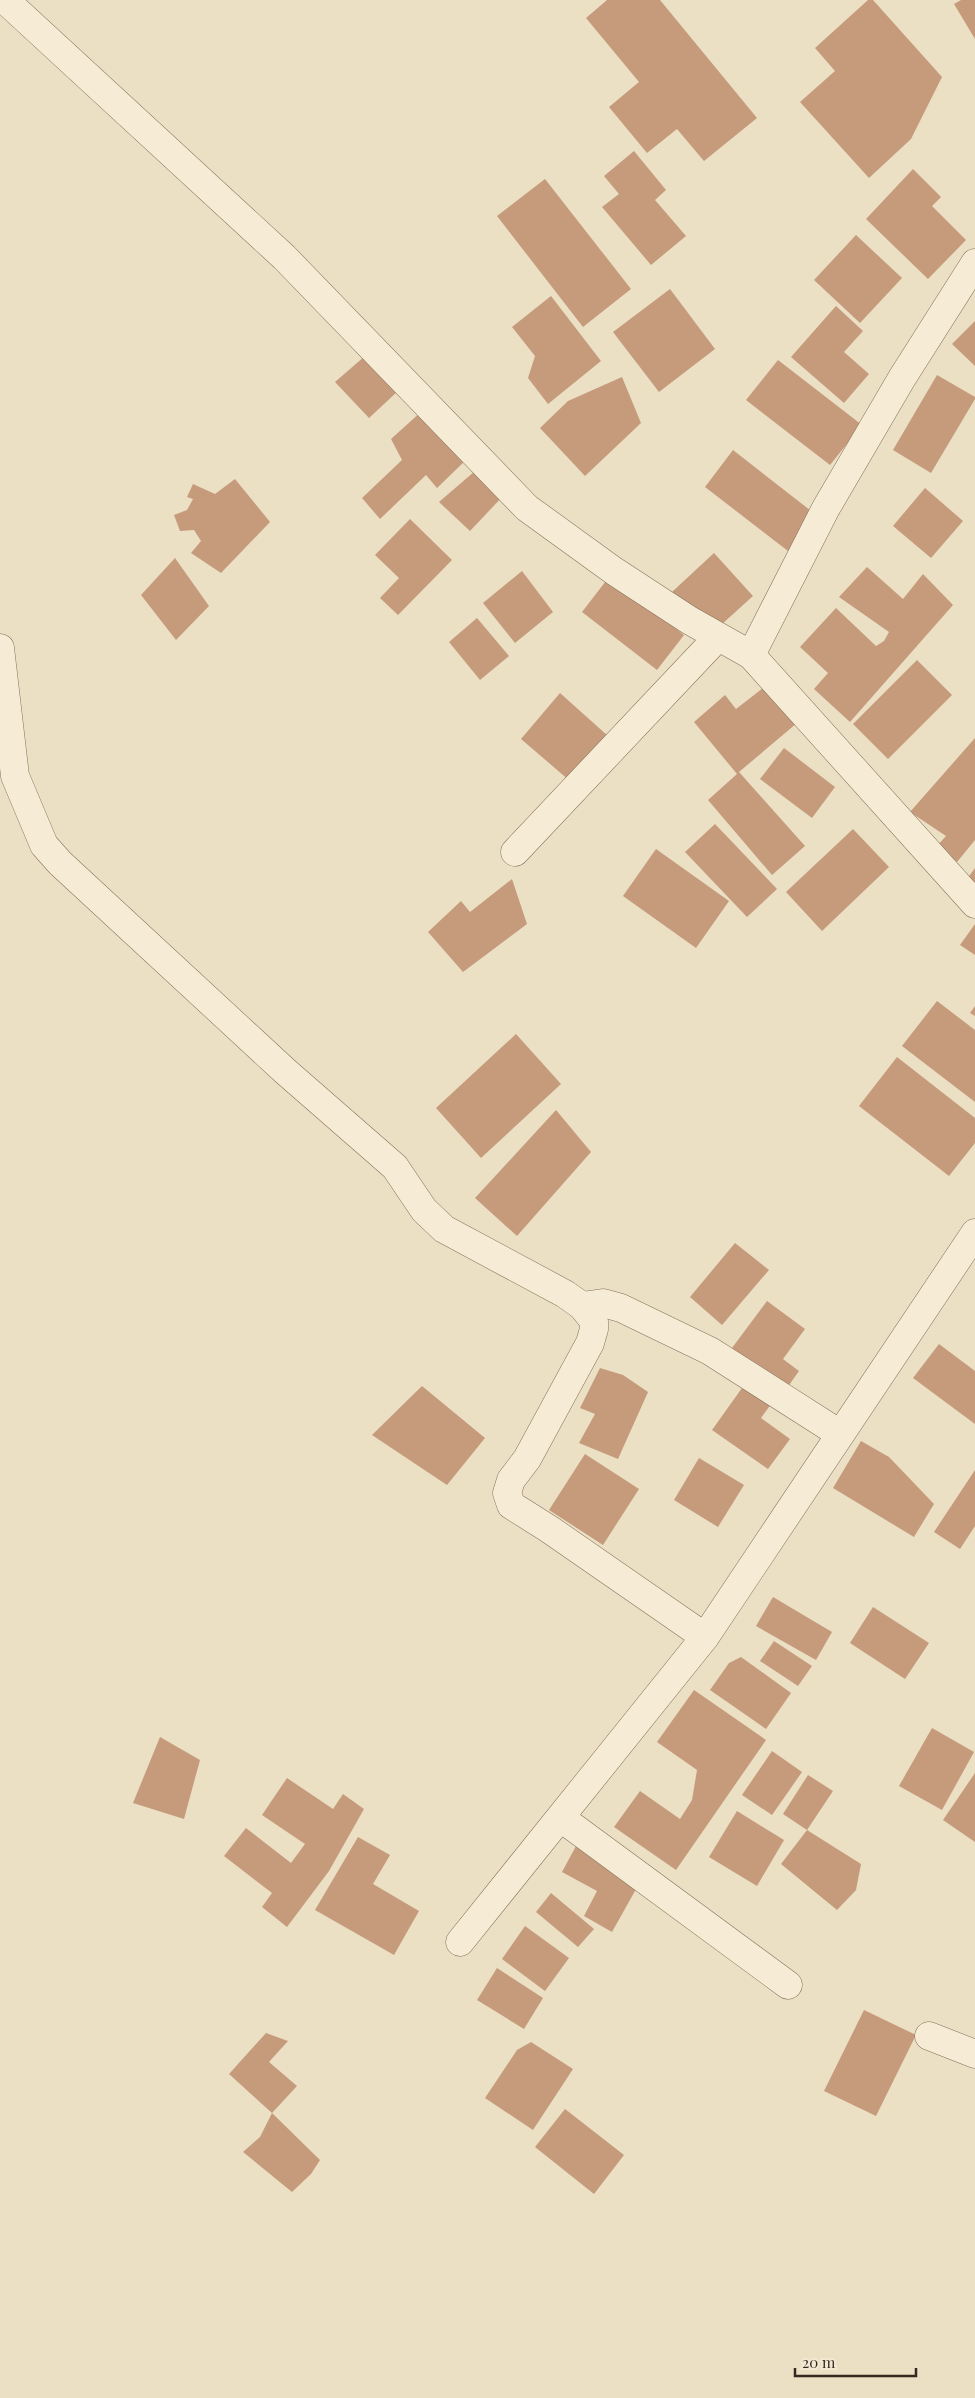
<svg xmlns="http://www.w3.org/2000/svg" width="975" height="2398" font-family="'Playfair Display',serif">
<style>
.building{fill:#c69b7c}
.lines{fill:none;stroke-linecap:round;stroke-linejoin:round}
.street-casing{stroke:#84715c;stroke-width:29}
.street{stroke:#f6ecd6;stroke-width:28}
</style>
<rect width="100%" height="100%" fill="#ebdfc4"/>
<g class="building">
<polygon points="607,0 660,0 757,118 704,161 677,129 647,153 609,107 639,82 586,18"/>
<polygon points="868,0 873,0 942,77 911,139 869,178 800,102 835,71 815,48"/>
<polygon points="961,0 975,0 975,39 954,4"/>
<polygon points="634,151 666,190 655,200 686,236 651,265 602,207 619,194 604,176"/>
<polygon points="913,169 941,197 932,206 966,240 928,279 866,219"/>
<polygon points="545,179 631,289 583,327 497,216"/>
<polygon points="856,235 902,278 860,323 814,280"/>
<polygon points="670,289 715,349 659,392 613,332"/>
<polygon points="551,296 601,361 548,404 528,378 535,356 512,327"/>
<polygon points="836,306 863,331 844,352 869,374 844,403 791,357"/>
<polygon points="975,321 975,366 952,344"/>
<polygon points="365,356 398,391 369,418 335,382"/>
<polygon points="778,360 862,425 830,465 746,400"/>
<polygon points="937,375 975,397 975,399 931,473 893,450"/>
<polygon points="622,377 641,423 585,476 540,428 568,401"/>
<polygon points="422,411 467,459 437,488 426,475 380,519 362,498 402,460 391,439"/>
<polygon points="733,450 815,514 788,551 705,487"/>
<polygon points="475,471 505,494 470,531 439,502"/>
<polygon points="235,479 270,522 221,573 191,553 201,541 194,530 180,531 174,515 187,510 193,499 187,497 193,484 215,494"/>
<polygon points="925,488 963,521 931,558 893,526"/>
<polygon points="410,519 452,560 398,615 380,598 399,578 375,555"/>
<polygon points="714,553 753,596 721,625 672,592"/>
<polygon points="175,558 209,606 176,640 141,595"/>
<polygon points="867,567 903,599 923,574 953,605 850,722 814,689 828,673 800,647 836,608 876,646 884,641 889,632 839,597"/>
<polygon points="522,571 553,612 515,643 483,603"/>
<polygon points="609,577 684,635 657,670 582,612"/>
<polygon points="477,618 509,656 480,680 449,642"/>
<polygon points="917,660 952,695 888,759 853,724"/>
<polygon points="763,688 797,723 739,772 805,846 772,875 708,800 737,774 694,722 725,695 736,709"/>
<polygon points="560,693 608,736 570,781 521,739"/>
<polygon points="975,738 975,840 957,862 937,846 946,836 910,812"/>
<polygon points="784,748 835,787 812,818 760,779"/>
<polygon points="715,824 777,889 747,917 685,852"/>
<polygon points="853,829 889,867 822,931 786,892"/>
<polygon points="656,849 729,901 696,948 623,896"/>
<polygon points="975,868 975,885 967,879"/>
<polygon points="512,879 527,924 463,972 428,932 461,901 470,912"/>
<polygon points="975,924 975,955 960,945"/>
<polygon points="937,1001 975,1030 975,1102 902,1046"/>
<polygon points="975,1006 975,1016 970,1013"/>
<polygon points="516,1034 561,1084 481,1158 436,1108"/>
<polygon points="897,1057 975,1118 975,1143 949,1176 859,1106"/>
<polygon points="556,1110 591,1152 517,1236 475,1198"/>
<polygon points="735,1243 769,1270 722,1325 690,1297"/>
<polygon points="767,1301 805,1329 783,1359 799,1371 787,1388 732,1348"/>
<polygon points="939,1344 975,1371 975,1424 913,1378"/>
<polygon points="600,1368 623,1375 648,1392 618,1459 579,1443 595,1414 580,1408"/>
<polygon points="747,1381 774,1400 761,1418 790,1439 768,1469 712,1430"/>
<polygon points="422,1386 485,1438 447,1485 372,1435"/>
<polygon points="861,1441 889,1457 934,1504 914,1537 833,1488"/>
<polygon points="585,1454 639,1489 603,1545 549,1510"/>
<polygon points="699,1458 744,1485 718,1527 674,1500"/>
<polygon points="975,1470 975,1526 960,1549 934,1532"/>
<polygon points="773,1597 832,1632 816,1660 756,1626"/>
<polygon points="873,1607 929,1643 905,1679 850,1643"/>
<polygon points="774,1641 812,1666 798,1686 760,1661"/>
<polygon points="741,1657 791,1693 766,1729 710,1690 729,1663"/>
<polygon points="694,1690 766,1740 676,1870 614,1827 640,1791 680,1819 692,1800 697,1770 657,1742"/>
<polygon points="932,1728 974,1752 942,1810 899,1786"/>
<polygon points="160,1737 200,1760 184,1819 133,1803"/>
<polygon points="772,1751 802,1772 772,1815 742,1795"/>
<polygon points="975,1773 975,1842 943,1820"/>
<polygon points="808,1775 833,1791 807,1830 861,1864 856,1890 837,1910 781,1864 807,1830 783,1814"/>
<polygon points="287,1778 333,1809 343,1794 364,1809 329,1871 287,1927 262,1907 272,1893 224,1856 246,1828 291,1863 305,1844 262,1815"/>
<polygon points="737,1811 784,1840 757,1886 709,1857"/>
<polygon points="358,1837 390,1855 373,1884 419,1911 394,1955 315,1910"/>
<polygon points="576,1846 640,1882 612,1932 584,1916 597,1891 562,1872"/>
<polygon points="551,1893 594,1929 578,1947 536,1912"/>
<polygon points="525,1926 569,1958 545,1991 502,1959"/>
<polygon points="497,1968 543,1998 524,2029 477,2000"/>
<polygon points="864,2010 916,2035 876,2116 824,2091"/>
<polygon points="266,2033 288,2041 269,2062 297,2086 272,2113 229,2074"/>
<polygon points="531,2042 573,2069 533,2130 485,2098 517,2050"/>
<polygon points="565,2109 624,2155 594,2194 535,2147"/>
<polygon points="272,2113 320,2160 311,2174 292,2192 243,2152 260,2137"/>
</g>
<g class="lines">
<g class="street-casing">
<g id="street">
<polyline points="5,0 284,257 527,508 614,571 689,620 751,655"/>
<polyline points="975,263 902,378 826,508 751,655 975,904"/>
<polyline points="0,648 15,776 44,845 60,863 285,1071 395,1167 424,1210 444,1229 565,1294 582,1306 594,1321 594,1329 590,1343 527,1459 511,1480 507,1493 511,1505 549,1529 705,1637"/>
<polyline points="515,852 718,637"/>
<polyline points="582,1306 603,1303 621,1308 710,1351 840,1434"/>
<polyline points="561,1818 788,1985"/>
<polyline points="460,1942 705,1637 975,1233"/>
<polyline points="929,2036 975,2054"/>
</g>
</g>
<use href="#street" class="street"/>
</g>
<path d="M795 2368v8h121v-8" fill="none" stroke="#35291f" stroke-width="2.5"/>
<text x="802" y="2368" font-size="15" fill="#35291f" stroke="#f3e9d3" stroke-width="4" paint-order="stroke">20 m</text>
</svg>
